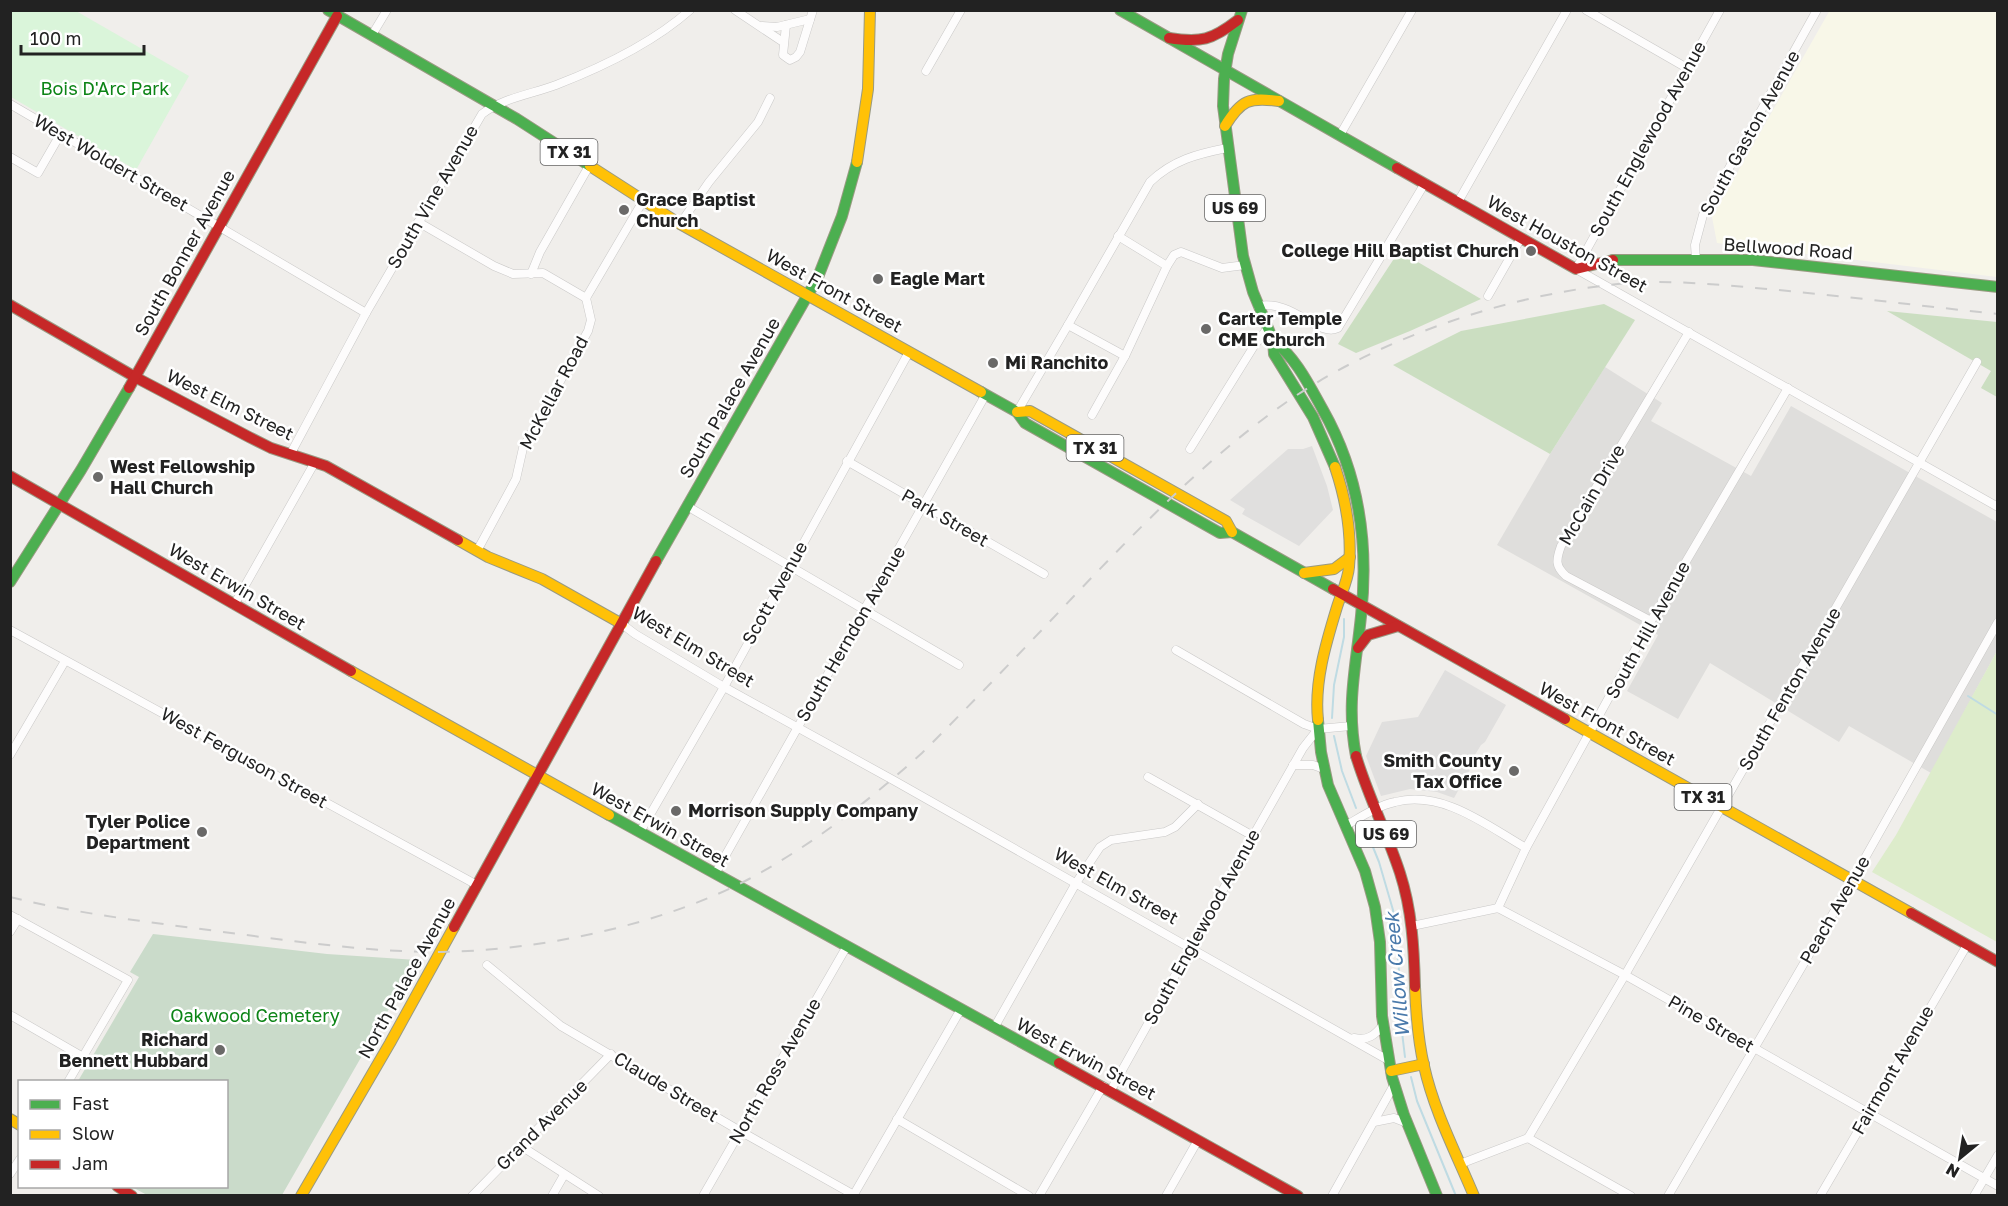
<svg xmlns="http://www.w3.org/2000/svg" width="2008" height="1206" font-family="'Golos Text',sans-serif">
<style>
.residential{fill:#dfdedc}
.education{fill:#f8f7e8}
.grass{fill:#ddeccb}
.forest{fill:#cbdec1}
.cemetery{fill:#cadbca}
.park{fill:#daf5da}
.parking{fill:#e0dfde}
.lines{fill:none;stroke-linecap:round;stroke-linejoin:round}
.stream{stroke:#bfdbe3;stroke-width:2}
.street-casing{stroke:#c9c8c7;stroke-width:9}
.fast-casing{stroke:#999a82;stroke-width:12}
.slow-casing{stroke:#999a82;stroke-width:12}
.jam-casing{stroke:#999a82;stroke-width:12}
.street{stroke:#fdfcfc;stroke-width:8}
.fast{stroke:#4caf50;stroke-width:10}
.slow{stroke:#ffc107;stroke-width:10}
.jam{stroke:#c62828;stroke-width:10}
.rail{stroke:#ccc;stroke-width:2;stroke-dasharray:12 12;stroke-linecap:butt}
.poi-dot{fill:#6a6968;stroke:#fff;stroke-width:2}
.labels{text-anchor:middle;stroke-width:5;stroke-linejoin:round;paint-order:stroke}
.shield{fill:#fff;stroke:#646464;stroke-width:1.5}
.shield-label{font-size:16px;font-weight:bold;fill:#222}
.park-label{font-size:18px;fill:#0c8416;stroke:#fff}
.street-label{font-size:18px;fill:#222;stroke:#fff}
.poi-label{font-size:18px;font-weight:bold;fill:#222;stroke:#fff;text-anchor:start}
.water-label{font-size:20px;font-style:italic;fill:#4a7aab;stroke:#fff}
</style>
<rect width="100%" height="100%" fill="#f0eeeb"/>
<polygon class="residential" points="1605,367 1662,403 1651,421 1751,476 1791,406 1997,522 1997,651 1931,773 1849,726 1839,742 1710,663 1678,719 1627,691 1658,635 1497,545 1550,454"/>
<polygon class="education" points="1830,10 1997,11 1997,277 1717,243 1712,217"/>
<polygon class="grass" points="1997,651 1998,942 1997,942 1872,872 1896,835"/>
<g class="forest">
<polygon points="1399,251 1481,299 1410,331 1356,353 1338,344"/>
<polygon points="1604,304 1635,320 1550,454 1393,365 1461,331"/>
<polygon points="1887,311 1997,322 1997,397 1981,388 1991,371"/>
</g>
<polygon class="cemetery" points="153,934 327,954 417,960 282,1195 147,1195 132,1187 226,1186 226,1082 78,1081 139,977 130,972"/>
<polygon class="park" points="11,10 76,11 189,76 136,170 11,97"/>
<g class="parking">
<polygon points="1312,446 1327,486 1333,510 1299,546 1242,514 1245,509 1230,500 1288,449 1303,449"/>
<polygon points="1445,670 1506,705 1485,742 1481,745 1473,758 1473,764 1454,798 1437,792 1410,789 1381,796 1366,756 1382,722 1418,717"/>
</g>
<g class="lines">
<g class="stream">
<polyline points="1968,696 1998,715"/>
<polyline points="1332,718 1334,685 1344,637 1344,619"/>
<polyline points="1334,736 1342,771 1356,808"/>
<polyline points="1364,825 1379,862 1393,910 1399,971 1398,999 1405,1057"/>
<polyline points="1411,1077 1417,1101 1456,1196"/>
</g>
<g class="street-casing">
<g id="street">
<polyline points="735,10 783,42"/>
<polyline points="1586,10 1687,68"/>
<polyline points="1720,10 1576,269 1998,507"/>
<polyline points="786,25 783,55 790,60 796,57 800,52 813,10"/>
<polyline points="762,26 777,27 810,19"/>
<polyline points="372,35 387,10"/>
<polyline points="926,71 961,10"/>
<polyline points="10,104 366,313"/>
<polyline points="1340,135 1412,10"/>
<polyline points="10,157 38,173 61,133"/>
<polyline points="1458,202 1567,10"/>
<polyline points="418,222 494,266 513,274 543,273 586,298"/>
<polyline points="680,224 709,182 758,122 770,98"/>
<polyline points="1118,236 1167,266 1174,255 1181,252 1222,268 1245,265"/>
<polyline points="1696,260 1695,245 1703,215 1817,10"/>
<polyline points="531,274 540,252 589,166"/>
<polyline points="1488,296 1521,238"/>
<polyline points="586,298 643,201"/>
<path d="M1258,306C1292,299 1319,338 1338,328L1425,183"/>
<polyline points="1068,325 1125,356"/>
<path d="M1017,412L1068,325L1150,182C1173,160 1197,154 1227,148"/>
<polyline points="1092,415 1125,356 1167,266"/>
<polyline points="1190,449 1254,346 1267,329"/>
<path d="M291,453L366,313L482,114C503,98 532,94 556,85C600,68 654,42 690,10"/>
<polyline points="847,461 1044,574"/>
<polyline points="687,506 959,665"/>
<polyline points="477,551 516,479 523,448 588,331 591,320 586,298"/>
<polyline points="234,605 315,462"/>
<path d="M1651,621L1566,576C1555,566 1556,560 1561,546L1689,332"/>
<polyline points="622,624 635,634 724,687 893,780 1388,1060"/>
<polyline points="10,630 477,885"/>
<polyline points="1176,650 1304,724 1318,729 1351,726"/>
<polyline points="10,755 65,661"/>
<polyline points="1293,765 1313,765 1324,769"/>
<polyline points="1148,777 1253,836"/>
<path d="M1345,826C1361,817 1377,806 1395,802C1443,790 1486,825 1526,848"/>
<polyline points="640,832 724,687 909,352"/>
<polyline points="715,874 986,394"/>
<polyline points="1498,908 1526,848 1651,621 1788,388"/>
<polyline points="10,915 128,980 68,1082"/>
<polyline points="1412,926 1498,908 1625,975 1998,1186"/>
<polyline points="10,932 18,919"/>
<polyline points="487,965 561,1026 740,1131 854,1195"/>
<polyline points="12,1016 83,1057"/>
<polyline points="994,1028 1076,883 1100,847 1111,840 1165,832 1175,827 1198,804"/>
<path d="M1354,1038C1368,1041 1375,1035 1383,1025"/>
<polyline points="1111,1090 1253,836 1303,748 1318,729"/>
<polyline points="897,1119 1029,1196"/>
<polyline points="1374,1122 1394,1118 1407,1123"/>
<polyline points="1528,1138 1631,1196"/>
<polyline points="521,1146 599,1196"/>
<polyline points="1460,1164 1528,1138 1625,975 1977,362"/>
<polyline points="10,1174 20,1159"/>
<polyline points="472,1196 611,1054"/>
<polyline points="552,1196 564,1175"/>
<polyline points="703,1196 847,946"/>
<polyline points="853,1196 961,1009"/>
<polyline points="1039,1196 1103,1086"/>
<polyline points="1166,1196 1198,1140"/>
<polyline points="1332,1196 1394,1085"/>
<polyline points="1668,1196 1852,881 1998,622"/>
<polyline points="1820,1196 1967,945"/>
<polyline points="1974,1196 1998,1155"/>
</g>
</g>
<g class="fast-casing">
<g id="fast">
<polyline points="328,10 517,119 590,166"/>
<polyline points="1120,10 1397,168"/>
<polyline points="1242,10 1228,54 1224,79 1223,106 1243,256 1253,292 1273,340 1274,354 1313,417 1335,467"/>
<polyline points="1613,260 1753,260 1998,287"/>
<path d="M1273,340C1296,358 1309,385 1323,410C1359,474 1369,544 1361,616C1356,667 1346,704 1356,756"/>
<polyline points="981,392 1017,412 1025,423 1220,533 1232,532 1333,589"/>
<polyline points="656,561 818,277 842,216 857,162"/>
<polyline points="10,582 81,470 129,388"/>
<polyline points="1318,720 1321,752 1328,785 1365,871 1375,907 1380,942 1382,1016 1392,1077 1404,1115 1437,1196"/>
<polyline points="609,815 1059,1063"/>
</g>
</g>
<g class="slow-casing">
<g id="slow">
<path d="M1225,126C1241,100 1249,97 1279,101"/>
<polyline points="857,162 868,89 870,10"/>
<polyline points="590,166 680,224 981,392"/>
<polyline points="1017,412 1030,411 1226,521 1232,532"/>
<polyline points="458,540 488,557 542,579 622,624"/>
<polyline points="1304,573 1334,569 1350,557"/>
<polyline points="351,671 609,815"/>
<polyline points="1565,719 1911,913"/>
<path d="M1318,720C1314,682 1326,643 1337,607C1341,594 1348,580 1349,567C1352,533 1346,500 1335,467"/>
<path d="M1415,987C1416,1013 1418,1040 1424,1066C1434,1111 1456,1153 1474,1196"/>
<polyline points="1391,1071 1424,1064"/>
<polyline points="10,1119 20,1125"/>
<polyline points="301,1196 390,1043 454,927"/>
</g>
</g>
<g class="jam-casing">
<g id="jam">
<path d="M1169,38C1201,43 1212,40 1238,20"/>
<polyline points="1397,168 1576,269 1613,260"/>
<polyline points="10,305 135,377 249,437 271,448 326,466 458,540"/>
<polyline points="129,388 337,16"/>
<polyline points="10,476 351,671"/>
<polyline points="1333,589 1565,719"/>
<polyline points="1358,648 1368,635 1398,626"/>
<path d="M1356,756C1368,796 1387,833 1400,873C1412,910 1414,948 1415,987"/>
<polyline points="1911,913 1998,962"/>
<polyline points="454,927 656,561"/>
<polyline points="1059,1063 1298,1196"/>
<polyline points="117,1186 132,1196"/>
</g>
</g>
<use href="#street" class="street"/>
<use href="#fast" class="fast"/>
<use href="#slow" class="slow"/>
<use href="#jam" class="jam"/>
<path class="rail" d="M10,897C83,915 157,923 231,933C300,942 370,952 439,952C538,951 662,925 749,879C812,845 869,801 922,753C973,702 1024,649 1074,596C1139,528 1204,461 1281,406C1376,338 1514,292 1630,283C1676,280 1722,285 1768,289C1844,296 1921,306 1998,314"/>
</g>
<g class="poi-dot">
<circle cx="624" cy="210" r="6"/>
<circle cx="1531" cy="251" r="6"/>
<circle cx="878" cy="279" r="6"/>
<circle cx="1206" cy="329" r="6"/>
<circle cx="993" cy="363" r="6"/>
<circle cx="98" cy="477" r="6"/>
<circle cx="1514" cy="771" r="6"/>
<circle cx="676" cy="811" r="6"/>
<circle cx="202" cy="832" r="6"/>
<circle cx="220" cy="1050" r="6"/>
</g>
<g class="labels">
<g class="shield">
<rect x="540.5" y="139" width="57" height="26" rx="4.5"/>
<rect x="1205" y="195" width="60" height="26" rx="4.5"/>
<rect x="1066.5" y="435" width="57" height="26" rx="4.5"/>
<rect x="1674.5" y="784" width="57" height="26" rx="4.5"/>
<rect x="1356" y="821" width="60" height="26" rx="4.5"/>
</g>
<g class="shield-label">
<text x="569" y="158">TX 31</text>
<text x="1235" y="214">US 69</text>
<text x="1095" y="454">TX 31</text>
<text x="1703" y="803">TX 31</text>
<text x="1386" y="840">US 69</text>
</g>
<g class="park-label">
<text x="105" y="95">Bois D'Arc Park</text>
<text x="255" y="1022">Oakwood Cemetery</text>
</g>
<g class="street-label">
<text transform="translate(1750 133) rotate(-61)" y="6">South Gaston Avenue</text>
<text transform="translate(1648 139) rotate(-61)" y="6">South Englewood Avenue</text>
<text transform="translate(111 163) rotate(30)" y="6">West Woldert Street</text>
<text transform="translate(433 197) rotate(-60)" y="6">South Vine Avenue</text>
<text transform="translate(1567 244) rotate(29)" y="6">West Houston Street</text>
<text transform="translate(1788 249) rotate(4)" y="6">Bellwood Road</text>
<text transform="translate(185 253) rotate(-61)" y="6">South Bonner Avenue</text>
<text transform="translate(834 291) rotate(29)" y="6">West Front Street</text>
<text transform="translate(554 393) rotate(-62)" y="6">McKellar Road</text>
<text transform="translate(730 398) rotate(-60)" y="6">South Palace Avenue</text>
<text transform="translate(230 405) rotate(26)" y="6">West Elm Street</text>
<text transform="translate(1592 495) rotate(-60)" y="6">McCain Drive</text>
<text transform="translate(945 518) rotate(30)" y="6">Park Street</text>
<text transform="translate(237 587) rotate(30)" y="6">West Erwin Street</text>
<text transform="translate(775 593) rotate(-61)" y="6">Scott Avenue</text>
<text transform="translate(1648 630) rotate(-61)" y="6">South Hill Avenue</text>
<text transform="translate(851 634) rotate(-60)" y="6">South Herndon Avenue</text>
<text transform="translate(693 647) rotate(31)" y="6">West Elm Street</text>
<text transform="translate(1790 689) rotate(-60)" y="6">South Fenton Avenue</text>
<text transform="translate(1607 724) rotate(29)" y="6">West Front Street</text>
<text transform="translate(244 758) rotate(29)" y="6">West Ferguson Street</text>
<text transform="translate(660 825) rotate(29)" y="6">West Erwin Street</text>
<text transform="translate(1116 886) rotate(29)" y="6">West Elm Street</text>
<text transform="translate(1835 910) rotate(-60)" y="6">Peach Avenue</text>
<text transform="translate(1202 927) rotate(-61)" y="6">South Englewood Avenue</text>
<text transform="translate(407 978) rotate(-61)" y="6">North Palace Avenue</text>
<text transform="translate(1711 1024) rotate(30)" y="6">Pine Street</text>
<text transform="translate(1086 1059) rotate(28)" y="6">West Erwin Street</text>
<text transform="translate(1893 1070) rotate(-60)" y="6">Fairmont Avenue</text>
<text transform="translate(775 1071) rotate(-60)" y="6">North Ross Avenue</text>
<text transform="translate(666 1087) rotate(31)" y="6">Claude Street</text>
<text transform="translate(542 1125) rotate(-45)" y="6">Grand Avenue</text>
</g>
<g class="poi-label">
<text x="636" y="206">Grace Baptist<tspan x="636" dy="21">Church</tspan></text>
<text x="1519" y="257" text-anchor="end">College Hill Baptist Church</text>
<text x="890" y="285">Eagle Mart</text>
<text x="1218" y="325">Carter Temple<tspan x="1218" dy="21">CME Church</tspan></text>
<text x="1005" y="369">Mi Ranchito</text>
<text x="110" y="473">West Fellowship<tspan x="110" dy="21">Hall Church</tspan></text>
<text x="1502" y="767" text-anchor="end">Smith County<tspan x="1502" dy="21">Tax Office</tspan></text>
<text x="688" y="817">Morrison Supply Company</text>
<text x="190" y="828" text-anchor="end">Tyler Police<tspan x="190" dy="21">Department</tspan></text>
<text x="208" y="1046" text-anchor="end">Richard<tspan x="208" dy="21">Bennett Hubbard</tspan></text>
</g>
<g class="water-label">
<text transform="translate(1397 975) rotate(-95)" y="7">Willow Creek</text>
</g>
</g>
<rect width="2008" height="1206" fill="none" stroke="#222222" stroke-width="24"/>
<rect x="18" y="1080" width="210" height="108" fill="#ffffff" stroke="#a7a7a7" stroke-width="1.5"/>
<rect x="30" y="1100" width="30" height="9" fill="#4caf50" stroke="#a7a7a7" stroke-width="1.5"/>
<text x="72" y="1110" font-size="18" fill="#222222">Fast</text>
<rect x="30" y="1130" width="30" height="9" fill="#ffc107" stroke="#a7a7a7" stroke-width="1.5"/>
<text x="72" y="1140" font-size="18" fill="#222222">Slow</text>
<rect x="30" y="1160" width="30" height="9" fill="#c62828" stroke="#a7a7a7" stroke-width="1.5"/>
<text x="72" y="1170" font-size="18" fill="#222222">Jam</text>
<g transform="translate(1960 1158) rotate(210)" stroke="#ffffff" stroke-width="4.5" paint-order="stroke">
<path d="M0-4.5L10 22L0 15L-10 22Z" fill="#222222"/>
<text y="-9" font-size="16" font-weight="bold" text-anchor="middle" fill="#222222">N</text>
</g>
<path d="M21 45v9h123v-9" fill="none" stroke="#222222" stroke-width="3"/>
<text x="30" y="45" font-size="18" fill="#222222" stroke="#ffffff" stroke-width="4.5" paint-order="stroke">100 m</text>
</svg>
